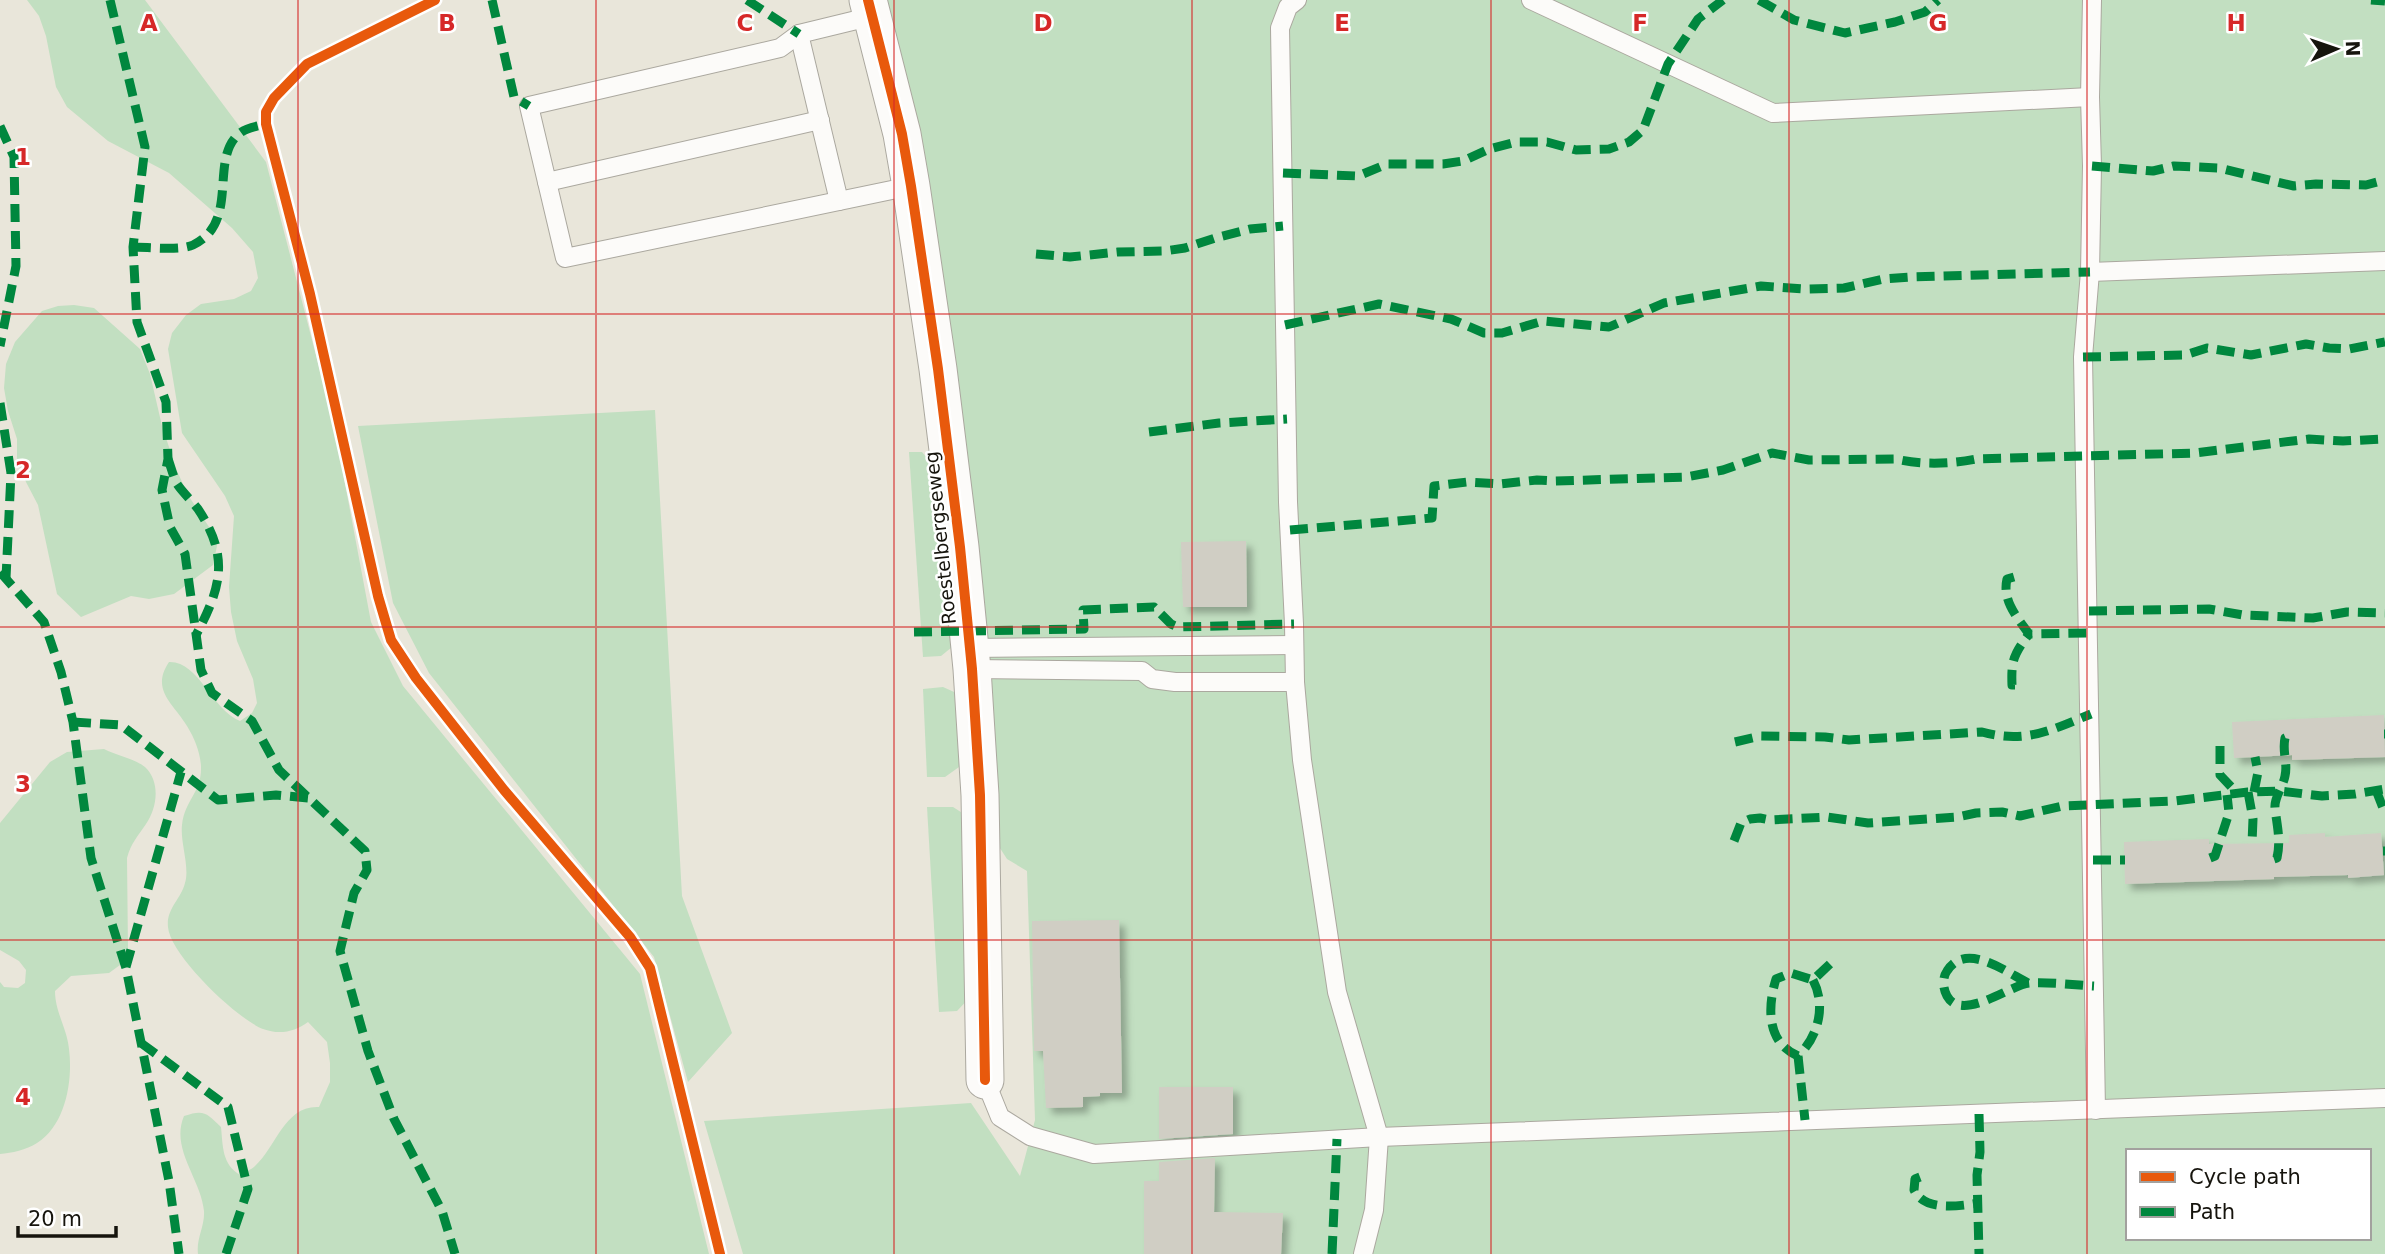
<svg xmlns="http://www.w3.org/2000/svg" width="2385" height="1254" font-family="'DejaVu Sans',sans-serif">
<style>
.green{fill:#c2dfc1;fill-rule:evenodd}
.building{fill:#d0cec4;filter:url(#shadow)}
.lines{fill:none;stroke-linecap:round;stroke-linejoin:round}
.lane-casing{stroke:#aba89f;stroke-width:20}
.street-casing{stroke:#aba89f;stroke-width:39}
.lane{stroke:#fcfbf9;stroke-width:18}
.street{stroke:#fcfbf9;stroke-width:37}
.quiet{stroke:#00873e;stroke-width:9;stroke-dasharray:18 9;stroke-linecap:butt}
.cycleway-casing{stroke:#fff;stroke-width:15}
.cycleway{stroke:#e8590c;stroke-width:10}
.grid{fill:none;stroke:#d62828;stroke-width:2;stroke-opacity:0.55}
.labels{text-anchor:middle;stroke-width:5;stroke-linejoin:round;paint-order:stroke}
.street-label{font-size:19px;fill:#16140d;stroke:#fff}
.grid-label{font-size:23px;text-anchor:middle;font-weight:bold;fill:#d62828;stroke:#fff;stroke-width:5;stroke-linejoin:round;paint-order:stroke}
</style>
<defs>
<filter id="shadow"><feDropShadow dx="6" dy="6" stdDeviation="3.5" flood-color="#0004"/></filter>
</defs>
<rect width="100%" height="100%" fill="#e9e6da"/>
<g class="green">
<path d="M27,0H145L266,162L334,425L371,622L403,686L640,974L709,1254H198C196,1239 205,1226 204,1211C201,1179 170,1149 184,1116C204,1109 207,1113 221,1127C223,1147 222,1164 240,1175C244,1172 251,1170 255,1166C276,1147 285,1105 319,1107L330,1082V1063L327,1042L308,1022C295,1032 279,1035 263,1029C237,1019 170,955 168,927C166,909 181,899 185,883C190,867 180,842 182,825C185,799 202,793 201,766C200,752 195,739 187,726C174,704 150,690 169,662C199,661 212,710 240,721L252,713L257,703L253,679L237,641L231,612L229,587L234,516L225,496L182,433L168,349L172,333L186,315L201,304L234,299L251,291L258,278L253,252L232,228L169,173L108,141L67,107L56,87L46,36L39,16Z"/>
<path d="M886,0H2385V1254H743L704,1121L971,1103L1020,1176L1035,1120L1027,871L1007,859L996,842ZM2128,1151H2369V1238H2128Z"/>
<polygon points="74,305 94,308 140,349 150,374 162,426 177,471 188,495 213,533 217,546 213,565 174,594 149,599 131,596 81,617 57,594 38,505 26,482 17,458 17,439 8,411 4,388 6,364 15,342 42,311 58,306"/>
<polygon points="655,410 682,896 732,1033 688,1082 654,957 429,673 393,603 358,426"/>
<polygon points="909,452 922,452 936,469 957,643 941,656 923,657"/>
<polygon points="943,687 963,696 966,762 945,777 927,777 923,689"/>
<path d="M104,749C116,755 135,759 145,767C161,782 157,808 146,824C138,836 131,843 127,858L128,950L120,965L109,973L71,976L55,991C55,1012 67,1028 69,1049C73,1080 66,1125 37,1143C26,1150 12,1153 0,1154V982L4,987L18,988L25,983L26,970L19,961L0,950V823L50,762L67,752Z"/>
<polygon points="927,807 953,807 967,816 971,996 957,1011 939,1012"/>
</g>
<g class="building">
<polygon points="1246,541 1247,607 1183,607 1181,542"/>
<polygon points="2384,715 2385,757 2292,760 2292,755 2234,758 2232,722"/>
<polygon points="2325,833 2325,837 2381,833 2384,875 2348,878 2348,875 2274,877 2274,879 2125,884 2124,842 2209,839 2209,844 2289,843 2289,835"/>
<polygon points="1119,920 1122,1093 1100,1093 1100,1096 1083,1097 1083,1107 1046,1108 1043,1051 1034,1051 1032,921"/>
<polygon points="1159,1087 1233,1087 1233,1134 1159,1139"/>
<polygon points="1215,1158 1214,1212 1283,1213 1281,1254 1144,1254 1144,1181 1159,1181 1159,1162"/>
</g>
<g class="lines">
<g class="lane-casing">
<g id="lane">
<polyline points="1297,0 1288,7 1280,28 1288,502 1294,624 1295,682 1302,760 1337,992 1379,1137 1374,1210 1363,1254"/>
<polyline points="1531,0 1773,113 2090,97"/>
<polyline points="2092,0 2090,97 2092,166 2090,272 2083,357 2096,1110"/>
<polyline points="873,16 799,34 780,48 529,106 565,258 911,186"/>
<polyline points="799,34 839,201"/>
<polyline points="547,182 820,120"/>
<polyline points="2090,272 2385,261"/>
<polyline points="970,648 1294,645"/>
<polyline points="972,669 1142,671 1152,679 1175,682 1295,682"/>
<polyline points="985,1080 1000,1117 1030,1136 1094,1154 1379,1137 2385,1098"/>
</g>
</g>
<g class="street-casing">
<polyline id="street" points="868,0 902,134 911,186 938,369 960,547 972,669 980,795 985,1080"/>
</g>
<use href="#lane" class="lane"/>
<use href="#street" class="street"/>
<g class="quiet">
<polyline points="110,0 145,147 133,247 137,322 166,402 168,459 162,490 170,527 185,554 201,670 212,693 252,721 279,770 365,851 367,870 354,893 340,951 368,1051 394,1119 442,1211 455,1254"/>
<polyline points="492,0 514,97 529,106"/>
<polyline points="747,0 799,34"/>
<polyline points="1759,0 1794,20 1845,33 1895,22 1925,12 1938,0"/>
<polyline points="2371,0 2385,1"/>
<polyline points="0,126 14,157 16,266 0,346"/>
<polyline points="2092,166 2153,171 2174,166 2219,168 2294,186 2316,184 2366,185 2385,180"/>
<polyline points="1283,173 1358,176 1387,164 1443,164 1463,161 1489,149 1516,142 1547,142 1576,150 1609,149 1629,142 1643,130 1668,64 1698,19 1723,0"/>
<path d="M133,247C148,247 180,251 193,245C241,222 208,158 240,133C246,128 258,126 266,124"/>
<polyline points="1036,254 1070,257 1118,252 1165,251 1185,248 1215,238 1250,229 1283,226"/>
<polyline points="1285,325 1379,304 1451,319 1484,333 1502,333 1543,321 1609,327 1664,303 1761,286 1805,289 1844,288 1884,279 1911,277 2090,272"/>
<polyline points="2083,357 2185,355 2207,348 2251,355 2306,344 2329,348 2349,349 2385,342"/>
<polyline points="0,403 11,473 6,578"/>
<polyline points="1149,432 1219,423 1287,419"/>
<path d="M168,459C171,467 173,476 177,484C183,493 192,501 198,509C230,557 221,588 196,635"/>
<path d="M1290,530L1432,518L1434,486L1467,482L1500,484L1537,480L1555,481L1686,477L1723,470L1772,453L1809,460L1896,459C1921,465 1951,464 1976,459L2195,453L2309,439L2343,441L2385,439"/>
<polyline points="0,572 44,622 61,672 73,722 91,858 126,968 169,1181 179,1254"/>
<path d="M2014,577L2007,579C2002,601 2017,617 2029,634L2089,633"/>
<polyline points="2089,611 2209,609 2243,615 2313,618 2347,612 2385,613"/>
<polyline points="914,632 1084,629 1083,610 1154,607 1171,624 1178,627 1294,624"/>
<path d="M2015,685H2012C2011,660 2014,654 2029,634"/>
<polyline points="73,722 121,725 218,800 276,795 309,798"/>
<polyline points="2384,734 2385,734"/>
<path d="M1735,742L1761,736L1825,737L1849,740L1982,732C2026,744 2051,730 2091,714"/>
<polyline points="2220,746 2220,775 2238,794"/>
<polyline points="2376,790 2385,813"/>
<polyline points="2248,792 2253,819 2252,843"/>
<polyline points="2254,792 2258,772 2255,757"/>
<polyline points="1734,841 1741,823 1750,819 1760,818 1770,820 1827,817 1868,823 1957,817 1976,813 2002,812 2020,816 2062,806 2174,801 2248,792 2280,791 2322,796 2355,794 2385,789"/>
<polyline points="2383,851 2385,851"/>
<polyline points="2210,858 2215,856 2229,813 2227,795"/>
<path d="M2274,859L2277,858C2281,840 2277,826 2275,808C2274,797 2283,787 2285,776C2288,763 2282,752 2285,738L2292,735"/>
<polyline points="2093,860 2125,860"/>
<polyline points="126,967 181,772"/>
<path d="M1813,980C1826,1005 1819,1036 1798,1056C1767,1043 1767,1008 1776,979L1791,973L1813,980L1831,963"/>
<path d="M2028,983C2006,972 1966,941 1947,971C1942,978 1943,989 1947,996C1962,1023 2011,984 2030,983C2051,982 2074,985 2094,986"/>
<polyline points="141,1043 228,1107 248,1189 226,1254"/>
<polyline points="1798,1056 1805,1120"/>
<polyline points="1979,1114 1980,1152 1977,1175 1979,1254"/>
<path d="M1920,1177L1915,1179L1914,1190C1925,1212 1959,1206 1979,1203"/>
<polyline points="1332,1254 1337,1139"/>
</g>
<g class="cycleway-casing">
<g id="cycleway">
<polyline points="435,0 307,64 274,98 266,112 266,124 310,294 378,596 391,640 416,678 504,790 630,937 650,968 720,1254"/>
<polyline points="868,0 902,134 911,186 938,369 960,547 972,669 980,795 985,1080"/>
</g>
</g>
<use href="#cycleway" class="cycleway"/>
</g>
<path class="grid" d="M298,0V1254M596,0V1254M894,0V1254M1192,0V1254M1491,0V1254M1789,0V1254M2087,0V1254M0,314H2385M0,627H2385M0,940H2385"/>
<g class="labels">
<g class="street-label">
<text transform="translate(940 538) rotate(-96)" y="7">Roestelbergseweg</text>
</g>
</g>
<g class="grid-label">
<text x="149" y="31">A</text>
<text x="447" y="31">B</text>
<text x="745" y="31">C</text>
<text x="1043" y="31">D</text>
<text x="1342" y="31">E</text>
<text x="1640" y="31">F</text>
<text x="1938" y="31">G</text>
<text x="2236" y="31">H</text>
<text x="23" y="165">1</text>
<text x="23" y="478">2</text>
<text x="23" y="792">3</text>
<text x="23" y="1105">4</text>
</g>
<rect x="2126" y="1149" width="245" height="91" fill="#ffffff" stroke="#a2a19e" stroke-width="2"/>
<rect x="2140" y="1172" width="35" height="10" fill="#e8590c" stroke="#a2a19e" stroke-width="2"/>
<text x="2189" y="1184" font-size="21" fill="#16140d">Cycle path</text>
<rect x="2140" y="1207" width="35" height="10" fill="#00873e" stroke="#a2a19e" stroke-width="2"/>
<text x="2189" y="1219" font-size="21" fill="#16140d">Path</text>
<g transform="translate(2336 49) rotate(88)" stroke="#ffffff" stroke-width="5" paint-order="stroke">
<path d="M0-5L12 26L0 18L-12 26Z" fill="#16140d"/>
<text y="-10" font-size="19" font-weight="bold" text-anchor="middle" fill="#16140d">N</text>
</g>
<path d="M18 1226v10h98v-10" fill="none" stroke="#16140d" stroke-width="3.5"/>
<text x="28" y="1226" font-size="21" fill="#16140d" stroke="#ffffff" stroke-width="5" paint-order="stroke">20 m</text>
</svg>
